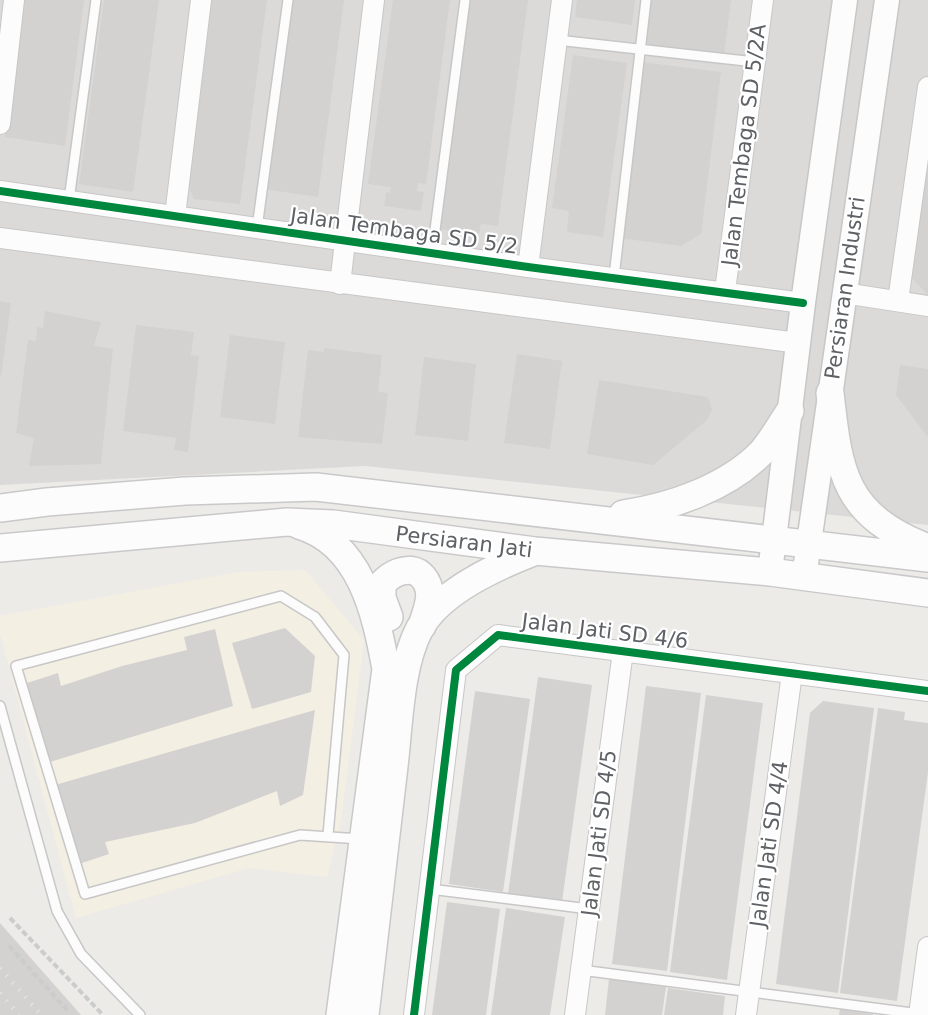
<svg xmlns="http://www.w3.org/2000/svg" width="928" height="1015" font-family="'DejaVu Sans',sans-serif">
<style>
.commercial{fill:#f4efe3}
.industrial{fill:#dcdad8}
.building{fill:#d3d2d1}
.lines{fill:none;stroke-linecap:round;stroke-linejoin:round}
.service-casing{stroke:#c7c7c7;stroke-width:12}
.minor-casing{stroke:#c7c7c7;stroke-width:22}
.tertiary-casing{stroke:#c7c7c7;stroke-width:27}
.secondary-casing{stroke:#c9c9c9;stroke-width:30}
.path{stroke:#cacdcb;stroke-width:4;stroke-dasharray:6 3;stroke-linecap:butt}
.service{stroke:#fcfcfc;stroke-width:9}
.minor{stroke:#fcfcfc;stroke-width:20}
.tertiary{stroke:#fcfcfc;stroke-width:24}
.secondary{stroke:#fcfcfc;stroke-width:27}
.rail{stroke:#e3e2e2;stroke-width:4.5;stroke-dasharray:1.5 8;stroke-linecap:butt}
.cycleway-casing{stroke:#fff;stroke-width:11}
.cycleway{stroke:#00873e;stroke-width:8}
.labels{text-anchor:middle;stroke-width:4.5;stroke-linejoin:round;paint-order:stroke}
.street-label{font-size:21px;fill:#5e6165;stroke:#fff}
</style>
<rect width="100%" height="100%" fill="#ecebe8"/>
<polygon class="commercial" points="305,570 364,640 342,814 327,877 249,868 76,918 0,633 0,616 239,572"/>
<polygon class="industrial" points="0,0 928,0 928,525 365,466 0,485"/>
<g class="building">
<polygon points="23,0 84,0 65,146 5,137"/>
<polygon points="104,0 159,0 133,192 79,184"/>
<polygon points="210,0 267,0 240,204 194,199 186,181"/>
<polygon points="288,0 344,0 318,197 263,189"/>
<polygon points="393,0 450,0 426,184 418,183 417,191 424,192 421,211 384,206 386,192 390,193 391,187 368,184"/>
<polygon points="470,0 528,0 498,226 481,224 479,234 440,229"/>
<polygon points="577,0 635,0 632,25 575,17"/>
<polygon points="651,0 731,0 724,56 645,46"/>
<polygon points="573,55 627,63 603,237 567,232 569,211 552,208"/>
<polygon points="641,62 721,72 701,234 681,246 619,238"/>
<polygon points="927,163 928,164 928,295 910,276"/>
<polygon points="0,301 11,303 1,377 0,376"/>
<polygon points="45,311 101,322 94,346 113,349 101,464 29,466 34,438 16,433 28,340 36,341 37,327 43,328"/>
<polygon points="136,325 194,332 191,355 199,356 188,452 174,450 176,438 123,431"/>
<polygon points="230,335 285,342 275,424 220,417"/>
<polygon points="324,348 382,355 378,392 388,393 382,444 298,437 308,350 324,352"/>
<polygon points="517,354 562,361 550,449 504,443"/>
<polygon points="424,357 476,364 468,441 415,435"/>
<polygon points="900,365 928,369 928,437 896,395"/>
<polygon points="599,380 708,397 712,409 707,420 653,465 587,454"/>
<polygon points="285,628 315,656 311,692 252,709 232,643"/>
<polygon points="215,629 233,706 50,762 27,683 58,673 61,686 122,666 187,650 184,637"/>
<polygon points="538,677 592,685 562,902 508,894"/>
<polygon points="646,686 701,693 667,971 612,964"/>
<polygon points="475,691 530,699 503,892 449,884"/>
<polygon points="706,695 763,703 727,980 670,972"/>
<polygon points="823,701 874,708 838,993 776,984 810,713"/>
<polygon points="878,708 905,712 904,720 928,723 928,772 897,1001 840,993"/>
<polygon points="315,710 303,795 280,806 277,791 195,823 105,842 109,854 79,864 55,785"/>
<polygon points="447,902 500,909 486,1015 432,1015"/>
<polygon points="506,908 565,917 550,1015 491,1015"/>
<polygon points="0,923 7,931 81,1015 0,1015"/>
<polygon points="609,979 666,987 662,1015 605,1015"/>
<polygon points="668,988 725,996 723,1015 664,1015"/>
<polygon points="840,1009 873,1014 873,1015 839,1015"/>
</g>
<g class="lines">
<g class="service-casing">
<g id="service">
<polyline points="557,40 755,62"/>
<polyline points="69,200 96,0"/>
<polyline points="257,228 288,0"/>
<polyline points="432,253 465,0"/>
<polyline points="614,277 646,0"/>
<polyline points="0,706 57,911 81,954 140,1015"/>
<polyline points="328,835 344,655 315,617 281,596 16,666 85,894 300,835 361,839"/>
<polyline points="430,889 589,909"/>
<polyline points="581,970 920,1014"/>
</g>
</g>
<g class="minor-casing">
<g id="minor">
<polyline points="0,124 14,0"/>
<polyline points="0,191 528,267 803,303"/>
<polyline points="175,216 201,0"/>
<polyline points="0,238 798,343"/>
<polyline points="528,267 562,0"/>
<polyline points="340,284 374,0"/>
<polyline points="725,291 763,0"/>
<polyline points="844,293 928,306"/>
<polyline points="898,301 928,87"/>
<polyline points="414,1015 456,670 498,635 928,691"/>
<polyline points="575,1015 623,651"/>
<polyline points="746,1015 792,673"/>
<polyline points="919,1015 928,947"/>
</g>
</g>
<g class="tertiary-casing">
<g id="tertiary">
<polyline points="770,572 803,303 845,0"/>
<polyline points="804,577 887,0"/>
</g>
</g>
<g class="secondary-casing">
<g id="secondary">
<path d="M830,393C839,474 844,515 928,548"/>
<polyline points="0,508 47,502 185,491 316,487 928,558"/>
<path d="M623,514C671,507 726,488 761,453C772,441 781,424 790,411"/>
<path d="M299,525C361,543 376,614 386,669L340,1015"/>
<polyline points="0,548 287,522 333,524 535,551 770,572 928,593"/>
<path d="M389,617L382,598V584C396,568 422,562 429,589C432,601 425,615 422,626"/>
<path d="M365,1015C375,932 384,849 394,766C399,724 400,665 420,628C440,592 495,567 531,553"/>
</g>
</g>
<g class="path">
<polyline points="10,918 103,1015"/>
<polyline points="9,946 69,1012"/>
</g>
<use href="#service" class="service"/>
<use href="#minor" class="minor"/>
<use href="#tertiary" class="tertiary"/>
<use href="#secondary" class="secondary"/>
<g class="rail">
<polyline points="0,968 41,1015"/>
<polyline points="0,993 19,1015"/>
</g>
<g class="cycleway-casing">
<g id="cycleway">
<polyline points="0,191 528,267 803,303"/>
<polyline points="414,1015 456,670 498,635 928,691"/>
</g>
</g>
<use href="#cycleway" class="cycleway"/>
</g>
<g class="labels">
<g class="street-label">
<text transform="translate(744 145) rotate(-83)" y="7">Jalan Tembaga SD 5/2A</text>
<text transform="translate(404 231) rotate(8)" y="7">Jalan Tembaga SD 5/2</text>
<text transform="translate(845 288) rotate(-82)" y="7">Persiaran Industri</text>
<text transform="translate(464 542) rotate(7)" y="7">Persiaran Jati</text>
<text transform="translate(605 631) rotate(7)" y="7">Jalan Jati SD 4/6</text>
<text transform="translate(599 833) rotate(-83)" y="7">Jalan Jati SD 4/5</text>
<text transform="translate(769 844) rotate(-82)" y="7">Jalan Jati SD 4/4</text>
</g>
</g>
</svg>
